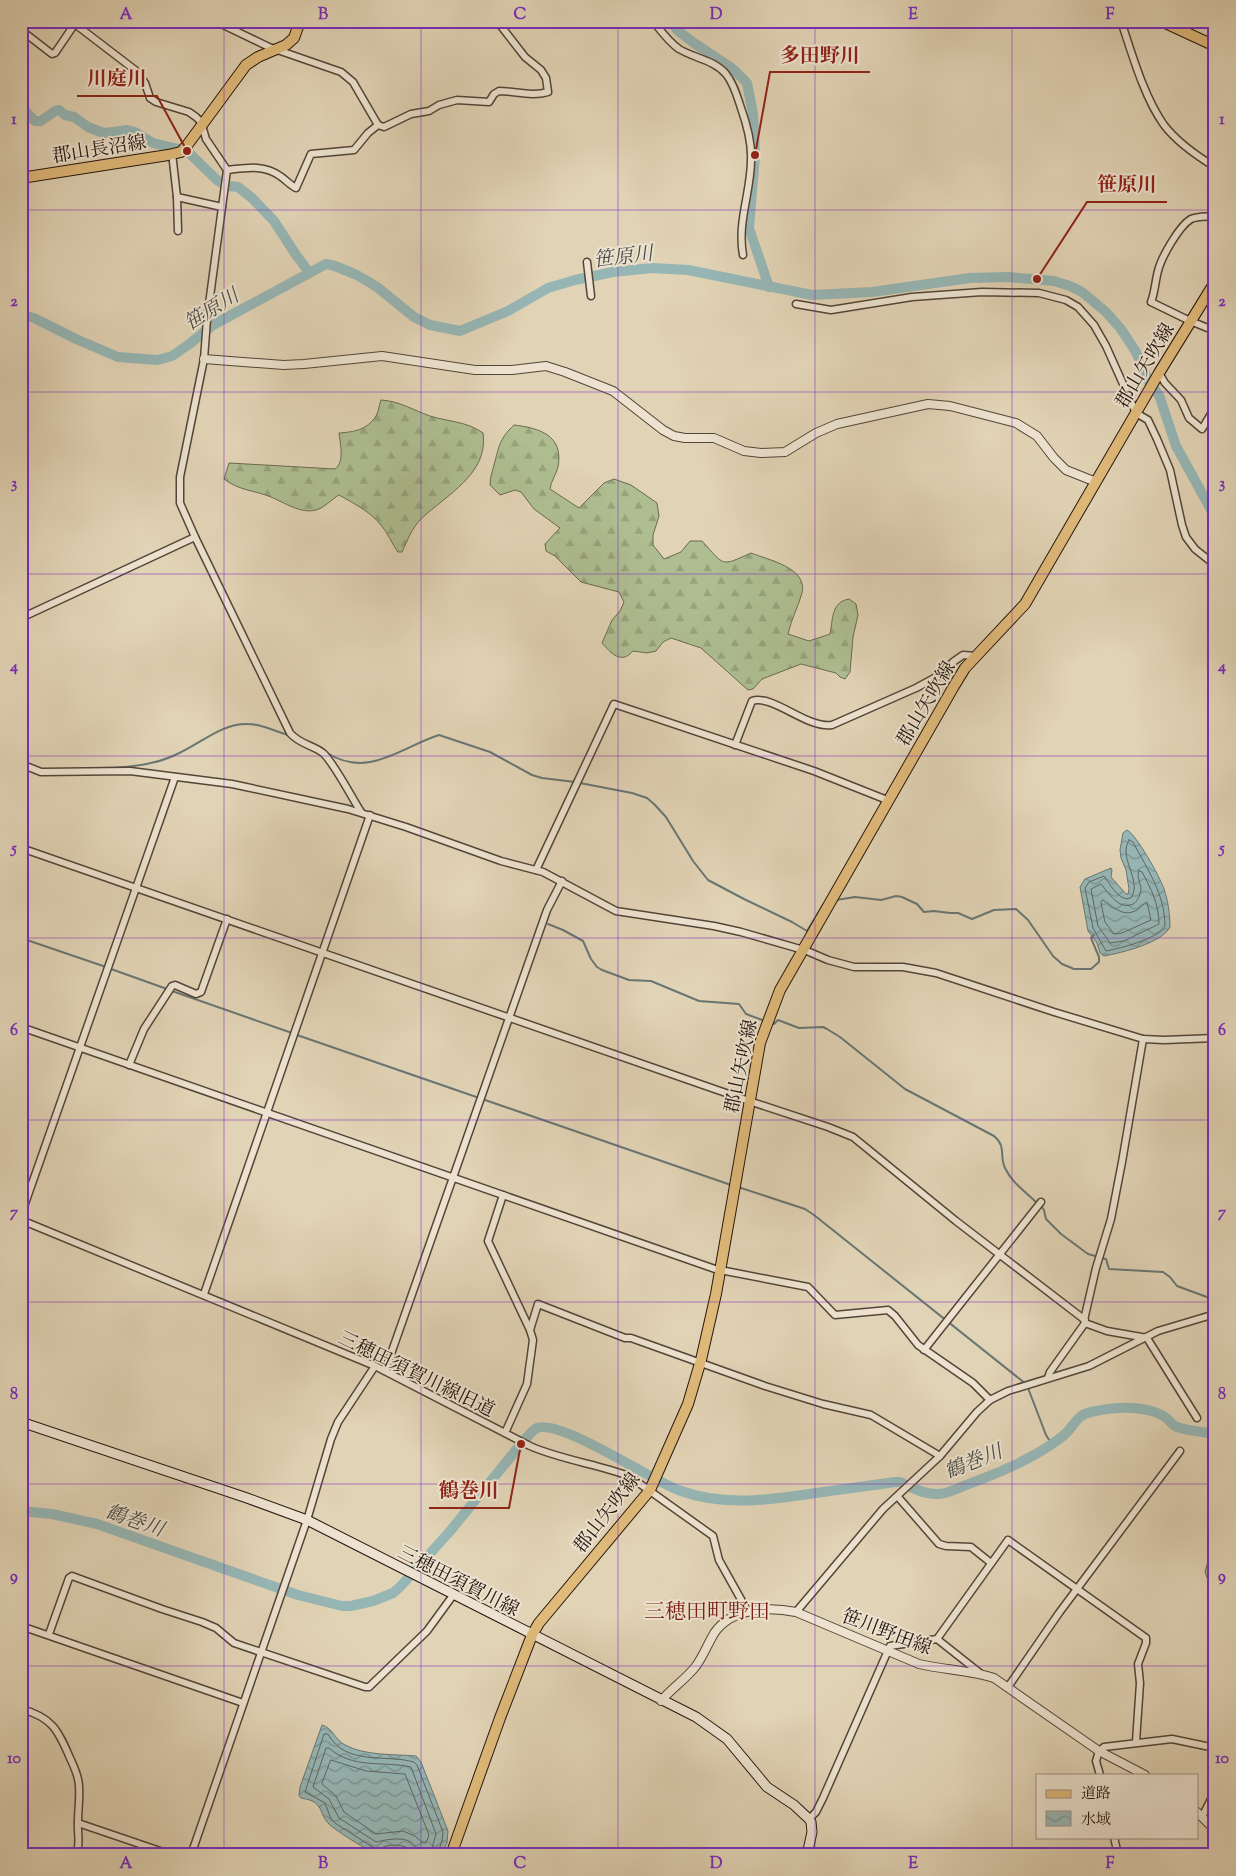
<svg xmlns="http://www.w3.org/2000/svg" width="1236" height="1876" font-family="'Sorts Mill Goudy','Noto Serif JP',serif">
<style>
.forest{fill:url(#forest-firs);stroke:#696a50}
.water{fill:url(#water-waves);stroke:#687673}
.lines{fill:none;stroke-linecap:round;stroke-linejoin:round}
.shore{stroke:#5d6662;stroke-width:1}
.stream{stroke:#687673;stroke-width:2}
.river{stroke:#96b6b5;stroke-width:10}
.minor-casing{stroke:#534538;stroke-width:9}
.tertiary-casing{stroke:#534538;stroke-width:10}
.secondary-casing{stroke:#24160f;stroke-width:11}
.primary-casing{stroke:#24160f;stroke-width:12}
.minor{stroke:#ece2cf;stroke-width:6}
.tertiary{stroke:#ece2cf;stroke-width:8}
.secondary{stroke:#ece2cf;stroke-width:9}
.primary{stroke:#e0ba7a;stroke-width:10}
.grid{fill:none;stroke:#7b2cbf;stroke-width:1;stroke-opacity:0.55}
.labels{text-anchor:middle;stroke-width:4;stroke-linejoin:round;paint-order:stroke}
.street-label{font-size:19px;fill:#24160f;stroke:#ece2cf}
.water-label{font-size:20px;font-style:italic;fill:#4c4e49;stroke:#ece2cf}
.quarter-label{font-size:21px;fill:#7a1f14;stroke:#ece2cf}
.leader{fill:none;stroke:#8f2418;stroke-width:2}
.callout-dot{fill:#8f2418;stroke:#ece2cf;stroke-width:2}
.callout-label{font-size:20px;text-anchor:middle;font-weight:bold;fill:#8f2418;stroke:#ece2cf;stroke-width:4;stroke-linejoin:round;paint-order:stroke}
.neatline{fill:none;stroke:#7b2cbf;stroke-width:2}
.grid-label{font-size:16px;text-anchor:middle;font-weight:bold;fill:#7b2cbf}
</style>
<defs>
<pattern id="forest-firs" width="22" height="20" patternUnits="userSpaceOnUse" patternTransform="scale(1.25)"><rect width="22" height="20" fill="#aebe91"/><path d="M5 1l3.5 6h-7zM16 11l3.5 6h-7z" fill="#96a37c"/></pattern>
<pattern id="water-waves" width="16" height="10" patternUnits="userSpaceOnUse" patternTransform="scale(1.25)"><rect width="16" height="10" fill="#96b6b5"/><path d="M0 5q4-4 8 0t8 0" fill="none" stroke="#7a9392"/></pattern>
</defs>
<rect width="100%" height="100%" fill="#e1d3b5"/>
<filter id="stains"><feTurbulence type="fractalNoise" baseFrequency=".004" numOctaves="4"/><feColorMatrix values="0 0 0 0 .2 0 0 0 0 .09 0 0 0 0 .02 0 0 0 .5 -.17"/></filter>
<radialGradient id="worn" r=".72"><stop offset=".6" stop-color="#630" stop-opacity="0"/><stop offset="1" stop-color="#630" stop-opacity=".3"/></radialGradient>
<g class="forest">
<path d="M381,400C399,401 413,410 430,416C449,422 466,421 483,433C489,474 446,495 421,519C412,528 407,541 402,552H398C392,544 388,533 381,525C371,512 353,503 339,495C332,499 324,508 316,510C301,514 285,503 271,497C254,490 240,491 224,479L229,463L335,469C345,462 340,443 339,433C354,432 367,430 376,416C379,411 379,405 381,400Z"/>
<path d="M514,425C539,428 564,435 558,467C556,475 551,481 550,489L579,508L604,483L614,479L631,485L657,503L659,516L653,535V545L664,559L681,552L690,541H702C725,566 720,567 751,553C769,560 808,568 802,593C798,607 791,620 788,634L809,641L830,634C833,620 831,602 849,599L856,604L858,615L853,637L850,672L845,679L840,677L836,673L801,664L762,679L753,689L748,690L701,648L671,638L663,642L656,651L647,653L633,651C621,665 611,653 602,643L612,620L620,611L624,602L619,592L581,582L555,556L546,551L545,544L560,528L534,509L521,492L515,490L500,495L490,485C490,477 492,473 494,465C499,447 499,439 514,425Z"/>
<polygon points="1215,1537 1215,1583 1208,1580 1205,1572"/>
</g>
<g class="water">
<path d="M1127,830C1136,834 1160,877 1164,889C1168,901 1170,914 1170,927C1162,943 1121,953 1104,956L1100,953L1097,943L1088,931L1080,887L1085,879L1111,868L1112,870L1111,877L1126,894H1128L1129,889L1126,870L1121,858L1120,850L1123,833Z"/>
<path d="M322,1725C333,1728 335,1740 345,1745C366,1756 393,1754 416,1756L421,1762L448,1831L447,1843L441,1855C431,1855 418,1857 409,1855C406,1854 403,1850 399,1850C392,1849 384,1853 376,1853C371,1853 335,1830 330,1825C317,1813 326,1802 301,1798L299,1795L300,1787Z"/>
</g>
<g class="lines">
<g class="shore">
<path d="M1129,840L1133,842C1147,869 1165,894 1165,926C1158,939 1121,948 1106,951L1093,928L1085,888L1089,882L1104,876C1110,884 1116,897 1127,899L1132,897C1141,878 1118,858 1129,840Z"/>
<path d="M1139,871L1142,872C1151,888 1159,905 1159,924L1124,941L1110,943L1098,926L1091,889L1101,884C1108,892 1119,911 1133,904C1138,901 1140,895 1141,890C1141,883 1136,877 1139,871Z"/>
<path d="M1103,900C1114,907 1123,918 1137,910C1141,907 1143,904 1147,902L1151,920L1122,933L1114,934L1105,922L1101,903Z"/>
<polygon points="331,1760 366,1771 405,1774 429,1835 426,1843 423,1843 415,1836 403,1831 376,1834 344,1812 336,1796 322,1784"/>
<path d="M411,1855L409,1849C400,1843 387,1844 377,1850L335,1823L331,1819L325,1803L305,1792L324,1734H328C345,1766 386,1754 414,1762L417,1765L443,1832L442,1841L437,1855"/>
<path d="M418,1855C416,1833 390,1839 376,1842L339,1818L329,1799L313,1787L326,1748H329C352,1769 383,1761 411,1767L436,1834L430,1855"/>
</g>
<g class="stream">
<path d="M327,753C369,779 401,747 439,735L490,752L532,775L542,778L575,782"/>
<polyline points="21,759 29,764"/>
<path d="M100,768C125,768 152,766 175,755C199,745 221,723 248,724C263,724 275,732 289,735"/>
<polyline points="580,783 632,793 647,798 654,804 666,817 693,861 708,880 744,899 792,922 807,931 823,905"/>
<polyline points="836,900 855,897 881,900 896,896 902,897 917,904 924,912 934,911 950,913 958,913 972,919 994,910 1016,909 1028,920 1053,956 1062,964 1074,969 1091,969 1099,962 1099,957 1091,938 1094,935"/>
<polyline points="548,924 563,930 583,941 591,959 597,967 602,970 629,980 651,981 699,1001 739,1004 746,1014 765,1021"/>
<polyline points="21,938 106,967"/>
<polyline points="111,969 167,989"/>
<polyline points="172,991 292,1033"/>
<path d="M772,1023L774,1024L778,1020L799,1028L823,1027L827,1029L840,1037L905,1089L994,1136C1007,1147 999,1156 1005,1168C1012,1183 1026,1192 1037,1203"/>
<polyline points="297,1035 731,1185"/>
<polyline points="738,1187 805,1209 814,1215 1026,1384"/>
<polyline points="1041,1206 1044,1210 1046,1219 1061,1234 1088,1254 1106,1259 1109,1269 1163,1272 1170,1277 1177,1286 1215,1300"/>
<polyline points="1028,1388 1046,1435 1051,1443"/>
</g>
<g class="river">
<polyline points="672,21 677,30 694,43 733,69 747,83 753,114 755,155 749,228 769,287"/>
<polyline points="21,107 35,121 41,121 55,111 59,110 65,115 74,117 88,127 101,132 106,133 127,130 135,132 153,143 187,151 218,181 229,186 238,187 252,198 274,221 296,255 309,272"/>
<polyline points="21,315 34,318 76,339 118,357 157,360 165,358 172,356 188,345 213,325 326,264 335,266 357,275 377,287 414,317 430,325 460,331 508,311 548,288 575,280 613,272 652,268 688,270 812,295 872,292 970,278 1008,277 1054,281 1070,286 1082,292 1106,312 1121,329 1136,352 1149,382 1159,395 1176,446 1215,517"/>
<path d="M21,1511L52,1514L97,1524L298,1595L342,1606H351L373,1601L393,1593L400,1587L451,1530L521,1444C526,1439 531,1431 537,1428C561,1419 651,1480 678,1490C724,1507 769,1500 816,1493C842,1489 869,1486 895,1482H900C911,1487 923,1494 936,1494C945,1495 953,1490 961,1487C996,1474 1034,1459 1063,1436C1074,1427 1076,1415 1091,1412C1114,1407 1141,1405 1162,1415C1168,1418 1171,1425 1177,1427C1189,1431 1203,1432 1215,1434"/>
</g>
<g class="minor-casing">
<g id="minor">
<path d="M71,21L135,70L145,83L150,98L156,102L189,112L196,117L201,122L206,139L227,170L207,319L204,359L180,477V503L195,537L290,733C299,744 313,745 323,753C334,763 352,798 361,812"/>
<polyline points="215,21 269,47 341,72 353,82 378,125"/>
<path d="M653,21C661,31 669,42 679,49C694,58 714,60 726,74C734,84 737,96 741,108C747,125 752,142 751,160C751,192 737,222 743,255"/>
<path d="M1121,21C1132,54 1144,97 1164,125C1177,142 1197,156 1215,167"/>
<polyline points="21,30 52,54 55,53 74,25"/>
<path d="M378,125L384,127L411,114L429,111L439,105L457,100L489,102L494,94L499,91C516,91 531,97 548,92L546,78L541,70L525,57L497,21"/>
<polyline points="172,153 177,197 178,231"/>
<path d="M227,170C245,168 264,164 280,176C286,180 290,185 296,188L311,154L354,150L368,133L378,125"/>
<polyline points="177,197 222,207"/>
<path d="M1215,216C1208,217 1198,216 1191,219C1179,226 1161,258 1158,271C1155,282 1155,292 1151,302L1188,320L1215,331"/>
<polyline points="587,262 591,296"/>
<polyline points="796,304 831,310 912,297 982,292 1039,293 1066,300 1078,307 1094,325 1106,346 1136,413 1148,420 1157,439 1170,470 1182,525 1186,537 1195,549 1215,565"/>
<polyline points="1159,373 1165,383 1181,400 1189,418 1202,429 1215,407"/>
<polyline points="21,618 195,537"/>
<path d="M735,745L752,701C773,694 807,729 832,725L916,688L940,675L953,662L963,655L976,656"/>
<polyline points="21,764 41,772 130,771 232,784 348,809 406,827 501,861 543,872 616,911 714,926 741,932 807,951 828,960 854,967 903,967 936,973 1054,1012 1143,1039 1164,1040 1215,1038"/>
<polyline points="21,848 749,1101 828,1127 853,1137 956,1221 1085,1320 1085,1323 1050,1372 1048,1378"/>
<polyline points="536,870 614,704 814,771 887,800"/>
<polyline points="21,1027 715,1269 808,1287 835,1315 888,1310 895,1316 918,1345 973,1383 990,1400"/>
<polyline points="129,1065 144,1029 172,986 175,985 196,994 201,992 227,919"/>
<polyline points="503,1195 488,1241 530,1330 533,1340 527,1384 505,1433"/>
<polyline points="21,1215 175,777"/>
<path d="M21,1220L375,1366L530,1446C562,1460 597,1464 629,1476L713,1536L719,1560L748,1612"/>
<polyline points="204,1294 370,815"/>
<polyline points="1084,1320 1096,1268 1111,1219 1122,1162 1143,1039"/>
<polyline points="1085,1323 1107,1331 1147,1338 1197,1418"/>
<polyline points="530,1330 538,1304 625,1338 631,1338 765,1386 823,1404 871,1415 940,1456"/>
<polyline points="924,1350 1041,1202"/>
<polyline points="385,1371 547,910 562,881"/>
<polyline points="898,1497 939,1544 946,1546 971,1547 991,1563"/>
<polyline points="796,1612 883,1509 940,1456 977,1412 990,1400 1008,1391 1089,1366 1158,1331 1215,1314"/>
<polyline points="21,1626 243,1703"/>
<polyline points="49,1634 69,1578 72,1576 162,1609 202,1622 216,1628 234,1643 365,1687 369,1687 427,1631 454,1594"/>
<polyline points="937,1639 1008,1540 1146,1638 1146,1643 1138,1664 1140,1683 1136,1742"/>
<polyline points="1008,1687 1059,1613 1180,1451"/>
<path d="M21,1709C52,1717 58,1730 70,1758C74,1767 79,1776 79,1787C80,1798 78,1810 78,1821C77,1833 81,1844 76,1855"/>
<polyline points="1100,1775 1096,1761 1099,1751 1104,1747 1172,1739 1215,1748"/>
<polyline points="1202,1817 1215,1791"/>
<polyline points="809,1819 816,1812 823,1798 890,1646 937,1639 980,1673"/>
<polyline points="78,1823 172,1855"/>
<polyline points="1114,1837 1118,1855"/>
<polyline points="191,1855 307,1520 331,1439 338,1422 375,1366"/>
</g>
</g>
<g class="tertiary-casing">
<g id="tertiary">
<polyline points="204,359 284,365 304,364 382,356 475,370 512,370 546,366 565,372 613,391 663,430 674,436 685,438 714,438 744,451 761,453 785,452 816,433 837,424 928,404 950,406 1016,423 1037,436 1054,458 1066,470 1096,482"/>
<path d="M661,1701C672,1688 686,1679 696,1666C704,1655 708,1643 715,1632C733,1607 770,1607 796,1612L919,1664C944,1670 970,1670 994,1678L1099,1751L1145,1775"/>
<polyline points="1197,1812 1215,1830"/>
</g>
</g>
<g class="secondary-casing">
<polyline id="secondary" points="21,1422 247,1498 307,1520 696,1717 727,1739 767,1787 794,1805 809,1819 811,1822 812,1832 807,1855"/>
</g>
<g class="primary-casing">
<g id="primary">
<polyline points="1161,21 1215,46"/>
<polyline points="21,178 168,155 181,152 188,144 246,65 258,57 286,45 294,38 300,21"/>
<polyline points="451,1855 500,1718 532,1635 539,1623 650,1490 688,1404 701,1360 716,1294 760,1043 780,990 954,686 965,668 1025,604 1159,373 1215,282"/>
</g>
</g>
<use href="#minor" class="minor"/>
<use href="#tertiary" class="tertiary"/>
<use href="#secondary" class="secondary"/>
<use href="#primary" class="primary"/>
</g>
<path class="grid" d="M224,21V1855M421,21V1855M618,21V1855M815,21V1855M1012,21V1855M21,210H1215M21,392H1215M21,574H1215M21,756H1215M21,938H1215M21,1120H1215M21,1302H1215M21,1484H1215M21,1666H1215"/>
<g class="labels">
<g class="street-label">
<text transform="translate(99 148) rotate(-9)" y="7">郡山長沼線</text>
<text transform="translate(1144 365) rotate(-59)" y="7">郡山矢吹線</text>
<text transform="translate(925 703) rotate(-59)" y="7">郡山矢吹線</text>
<text transform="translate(740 1066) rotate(-78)" y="7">郡山矢吹線</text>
<text transform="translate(417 1373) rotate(26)" y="7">三穂田須賀川線旧道</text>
<text transform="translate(606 1512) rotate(-52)" y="7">郡山矢吹線</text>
<text transform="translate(459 1580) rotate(27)" y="7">三穂田須賀川線</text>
<text transform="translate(887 1631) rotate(21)" y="7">笹川野田線</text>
</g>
<g class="water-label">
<text transform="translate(623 256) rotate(-7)" y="7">笹原川</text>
<text transform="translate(211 309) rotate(-32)" y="7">笹原川</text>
<text transform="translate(973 1461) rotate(-22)" y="7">鶴巻川</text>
<text transform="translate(135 1520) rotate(19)" y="7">鶴巻川</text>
</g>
<g class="quarter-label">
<text x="707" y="1618">三穂田町野田</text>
</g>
</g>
<path class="leader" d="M755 155L770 72H870M187 151L157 96H77M1037 279L1087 202H1167M521 1444L509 1508H429"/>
<g class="callout-dot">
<circle cx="755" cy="155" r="5"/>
<circle cx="187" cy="151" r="5"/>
<circle cx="1037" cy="279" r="5"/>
<circle cx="521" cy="1444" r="5"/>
</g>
<g class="callout-label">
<text x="820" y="62">多田野川</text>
<text x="117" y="85">川庭川</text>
<text x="1127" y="191">笹原川</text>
<text x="469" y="1497">鶴巻川</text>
</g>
<rect width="1236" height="1876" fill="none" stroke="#e1d3b5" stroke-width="55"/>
<rect x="1036" y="1774" width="162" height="65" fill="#ece2cf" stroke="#9c9082"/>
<rect x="1046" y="1790" width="25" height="8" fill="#e0ba7a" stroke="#9c9082"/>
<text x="1081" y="1798" font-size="15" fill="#24160f">道路</text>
<rect x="1046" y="1811" width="25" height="15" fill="url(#water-waves)" stroke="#9c9082"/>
<text x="1081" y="1824" font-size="15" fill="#24160f">水域</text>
<rect x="28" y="28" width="1180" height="1820" class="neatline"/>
<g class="grid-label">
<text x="126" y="19">A</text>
<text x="323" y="19">B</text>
<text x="520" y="19">C</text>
<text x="716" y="19">D</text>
<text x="913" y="19">E</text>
<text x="1110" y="19">F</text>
<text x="14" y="124">1</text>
<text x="1222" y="124">1</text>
<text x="14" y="306">2</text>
<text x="1222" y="306">2</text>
<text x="14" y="488">3</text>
<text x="1222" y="488">3</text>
<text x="14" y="671">4</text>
<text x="1222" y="671">4</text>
<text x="14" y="853">5</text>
<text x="1222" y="853">5</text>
<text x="14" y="1035">6</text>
<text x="1222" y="1035">6</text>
<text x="14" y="1217">7</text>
<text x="1222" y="1217">7</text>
<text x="14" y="1399">8</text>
<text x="1222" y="1399">8</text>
<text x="14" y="1581">9</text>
<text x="1222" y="1581">9</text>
<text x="14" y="1763">10</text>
<text x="1222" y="1763">10</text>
<text x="126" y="1868">A</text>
<text x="323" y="1868">B</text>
<text x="520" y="1868">C</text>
<text x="716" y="1868">D</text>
<text x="913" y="1868">E</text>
<text x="1110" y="1868">F</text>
</g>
<rect width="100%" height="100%" filter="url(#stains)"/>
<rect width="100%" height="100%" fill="url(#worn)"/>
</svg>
